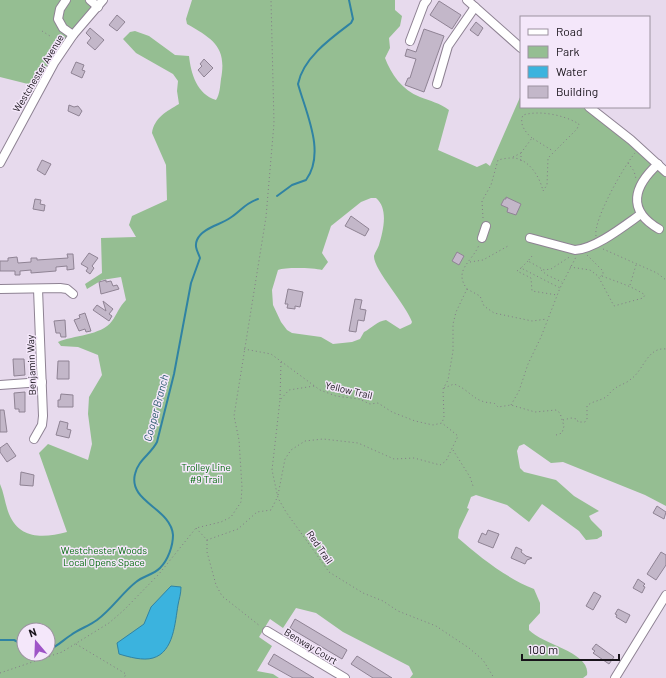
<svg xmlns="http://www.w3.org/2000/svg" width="666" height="678" font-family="Barlow,sans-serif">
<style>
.green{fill:#95be92;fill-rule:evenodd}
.water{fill:#3bb3de;stroke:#3083a3}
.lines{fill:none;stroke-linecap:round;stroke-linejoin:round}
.stream{stroke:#3083a3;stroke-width:2}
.building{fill:#c3b7c9;stroke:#8f8394}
.minor-casing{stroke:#8e8293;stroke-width:10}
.path{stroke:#847b88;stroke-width:1;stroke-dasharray:1 3;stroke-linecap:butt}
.minor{stroke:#fff;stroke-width:8}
.labels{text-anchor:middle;stroke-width:3;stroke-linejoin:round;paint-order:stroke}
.street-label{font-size:10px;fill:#18131a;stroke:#f4e7fa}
.park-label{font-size:10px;fill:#006a0a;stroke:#f4e7fa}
.water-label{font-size:11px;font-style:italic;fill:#27576a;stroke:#f4e7fa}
</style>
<rect width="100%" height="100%" fill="#e7daed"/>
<g class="green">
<polygon points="0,0 97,0 58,50 36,86 0,77"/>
<path d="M192,0H395V10L402,16L400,26L389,38L390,48L385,58C391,74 402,90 420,97C431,101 439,103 449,110L438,150L477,167L486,163L490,166L521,95V107H586L666,176V506L645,495L563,462L551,463L524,444L519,446L517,451L520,468L524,472L556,480L574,496L599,511L589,516L591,520L602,531V536L597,539L586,540L579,531L542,504L529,522L507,505L476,495L471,497L467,508L469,509L459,530L458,538C480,557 506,578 534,589L540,603V613L529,625V630C543,645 591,652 587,675L583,678H410L413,674L409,666L343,632L316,613L296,608L283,628L270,619L259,637L272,646L257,671L273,674L279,678H0V484C4,493 5,504 9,514C20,540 44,538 67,532L39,453L48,444L88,460L92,444L88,414L89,397L102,375L98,355L78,347L61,346L58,342C73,335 101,336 112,321C117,314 119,307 126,300L121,277L102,280L87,289L85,284L102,273L101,238L136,237L129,225L132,216L167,200L166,165L152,133C154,118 167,111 179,104L177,91L178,81L173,74L136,53L123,39L130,32L135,31L149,36L175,55L189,56C191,74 197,94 216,100C220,94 220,86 221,79C227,47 213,39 187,24L186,19ZM371,198H376C389,209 383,231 379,245C378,248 375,252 374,256C373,269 407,306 412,322L411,324L400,329L386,320C377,321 372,328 364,332L360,339L352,342L333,344L321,337L292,333L287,330L281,322L273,305L272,290L278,270C286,267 314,268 322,270L328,262L322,253L331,226L361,202ZM24,630H48V654H24Z"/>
</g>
<path class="water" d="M171,586L181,587C181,594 179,599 178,605C175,622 174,652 153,658C143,661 129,657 119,654L117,643L144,624L151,607Z"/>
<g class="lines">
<g class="stream">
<path d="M277,196L292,185L306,180C326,153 306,113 298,84C303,58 331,38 351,23L353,19L349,0"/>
<polyline points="0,640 14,640 24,645"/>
<path d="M48,650C57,647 63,640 71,635C79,629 89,626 97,620C112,609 122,593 136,582C143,576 153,575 160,568C168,560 173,546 173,535C171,508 128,502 135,474C138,460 151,454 157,442L174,374L191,283L200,258C198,252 194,247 197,240C202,228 220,225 230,218C241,211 245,203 258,199"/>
</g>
</g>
<g class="building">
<polygon points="439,1 461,15 452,29 430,15"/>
<polygon points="117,15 125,22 117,31 109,25"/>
<polygon points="476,22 483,28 478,36 470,30"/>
<polygon points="90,28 104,40 95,50 87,43 91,38 86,33"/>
<polygon points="424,29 444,36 424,92 405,85 408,78 410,78 416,59 405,56 407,49 416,52"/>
<polygon points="204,59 213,68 204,77 198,70 202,66 200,64"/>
<polygon points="76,62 84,65 82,70 85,71 82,78 71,73"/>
<polygon points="69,105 74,107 78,106 82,111 79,116 68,111"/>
<polygon points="42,160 51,164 45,175 37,170"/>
<polygon points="506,197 521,204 516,215 507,212 508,208 501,205 504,199 506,199"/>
<polygon points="35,199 41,200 40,204 45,205 44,211 33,209"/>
<polygon points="351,216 369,229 365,236 345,226"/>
<polygon points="457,252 464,256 459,265 452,261"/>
<polygon points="89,253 98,258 92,266 94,268 90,274 86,271 88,268 81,264"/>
<polygon points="67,254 73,254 74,269 67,270 67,266 56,267 56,271 31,273 31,270 20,271 20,275 15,275 15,271 0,271 0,261 8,261 8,258 17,257 18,263 31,262 31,258 37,258 37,260 68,258"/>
<polygon points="106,280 106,282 111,281 113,286 117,285 119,289 101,294 99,282"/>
<polygon points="288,289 303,292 300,307 295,306 295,309 287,308 288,304 285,304"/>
<polygon points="355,299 362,300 360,309 366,310 364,321 358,320 356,332 349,331"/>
<polygon points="103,301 113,309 109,314 112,316 109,321 93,310 97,305 106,311"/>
<polygon points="85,313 91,331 86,332 85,329 79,331 74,320 80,318 79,315"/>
<polygon points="65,320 66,337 61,337 60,333 56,333 54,321"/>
<polygon points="13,359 24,359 25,375 14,376"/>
<polygon points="58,361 69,361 69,379 57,379"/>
<polygon points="25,392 25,412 19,412 19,409 15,409 14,393"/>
<polygon points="61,394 73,395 73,407 58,407 58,400 60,400"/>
<polygon points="0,410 4,410 7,432 0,432"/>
<polygon points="60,421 68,423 67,429 71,430 69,438 56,435"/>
<polygon points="7,443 16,456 7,462 0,452 0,448"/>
<polygon points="21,472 34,475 33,486 20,485"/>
<polygon points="657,506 666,512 664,519 653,513"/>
<polygon points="488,530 499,534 493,548 478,542 482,533 486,535"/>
<polygon points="516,547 522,550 521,552 526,556 532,558 527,560 525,564 511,558"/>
<polygon points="661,552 666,555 666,565 656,580 647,574"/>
<polygon points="638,579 645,584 643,586 645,587 642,593 633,588"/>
<polygon points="594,592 601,596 593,610 586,606"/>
<polygon points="618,609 630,615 626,623 616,617 617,615 615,614"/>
<polygon points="295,619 347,650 342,659 290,628"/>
<polygon points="596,644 614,657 609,664 593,653 595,651 592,649"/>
<polygon points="274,654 314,678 293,678 268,664"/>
<polygon points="357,656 392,678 373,678 351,664"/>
</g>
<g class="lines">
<g class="minor-casing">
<g id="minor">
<polyline points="66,0 60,9 58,19 63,28 73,35"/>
<polyline points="90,0 98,7"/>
<polyline points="467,0 521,48"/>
<polyline points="410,41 424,4 427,0"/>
<polyline points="437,84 448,46 475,7"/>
<polyline points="589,107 631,140 666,172"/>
<polyline points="0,163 54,63 73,35 103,0"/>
<path d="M658,164C634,186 626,210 659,229"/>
<polyline points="482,238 486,226"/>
<path d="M530,238L575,250C595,249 624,226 641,214"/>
<polyline points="0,289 60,288 67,289 73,294"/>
<polyline points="0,385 42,382"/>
<polyline points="34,439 42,425 43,416 38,289"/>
<polyline points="267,631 345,678"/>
<polyline points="615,678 666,595"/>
</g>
</g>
<g class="path">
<polyline points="42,31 50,36"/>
<polyline points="513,157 521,153"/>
<polyline points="521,161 521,153 532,138 553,151"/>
<polyline points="628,163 634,171 636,179"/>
<path d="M483,218L482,201L491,185L498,160C502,159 507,158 511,158C528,157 540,177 543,191L547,185L548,158L577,129L579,124C564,115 540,110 523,115C519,124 525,132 532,138"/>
<path d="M596,236C593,220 624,166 635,153"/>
<polyline points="603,249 657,273 666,280"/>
<polyline points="587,255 603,271 603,274 599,278"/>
<polyline points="532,256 528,261 544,270 551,269 571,256"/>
<polyline points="528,261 521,268 560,288"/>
<polyline points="470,262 483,260 508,246"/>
<path d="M570,267L590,270L598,276L614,306L643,298L645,295C632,286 617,282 602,276"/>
<polyline points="521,268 517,271 531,278 532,291 557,295"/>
<polyline points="541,270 547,275 562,282"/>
<polyline points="630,285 636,265"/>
<polyline points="467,289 480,296 484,306 494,313 532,321 547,319"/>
<path d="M244,349L271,354L320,390L336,396L359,399L370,404L378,403L392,412L415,421L433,425L442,423L444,417L443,389L448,380L453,351V324L456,312L467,289C453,270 472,262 479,245"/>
<polyline points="314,386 289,390 280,400 272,470 278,498 286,512 329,572 363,593 383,601 398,611 436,626 469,648 483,660 494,678"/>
<path d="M444,388L454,384C471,390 473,403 494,403L498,407L511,405L535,412L556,410L560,413L564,426L562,433L556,435"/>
<polyline points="280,399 281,361"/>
<polyline points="511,405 519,391 528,364 541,337 560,288 576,257"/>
<path d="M563,420L571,418L577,419L578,422H585L587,419V406C592,401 600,401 606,397C609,395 610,392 613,390C618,385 626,384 631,379C644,370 647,347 666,349"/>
<polyline points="453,450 470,477 473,486"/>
<polyline points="278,495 285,459 291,450 305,441 323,439 358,443 394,459 414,458 440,465 446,461 458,436 442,423"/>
<polyline points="196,528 207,540 238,529 257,512 271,510 277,498"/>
<polyline points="207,540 207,552 216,585 222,596 260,626"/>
<polyline points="76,644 126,674 124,678"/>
<polyline points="0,673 62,652 109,623 124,610 159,574 196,528 221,522 231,517 241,502 242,487 239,440 234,416 266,217 274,123 271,0"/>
</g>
<use href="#minor" class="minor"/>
</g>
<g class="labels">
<g class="street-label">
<text transform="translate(38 73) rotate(-59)" y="4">Westchester Avenue</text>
<text transform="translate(31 365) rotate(-92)" y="4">Benjamin Way</text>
<text transform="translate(349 390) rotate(13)" y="4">Yellow Trail</text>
<text transform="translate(320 547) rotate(55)" y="4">Red Trail</text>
<text transform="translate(311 646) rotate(31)" y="4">Benway Court</text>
</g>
<g class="park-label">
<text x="206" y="471">Trolley Line<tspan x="206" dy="12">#9 Trail</tspan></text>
<text x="104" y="554">Westchester Woods<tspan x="104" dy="12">Local Opens Space</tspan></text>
</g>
<g class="water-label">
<text transform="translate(156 408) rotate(-75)" y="4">Cooper Branch</text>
</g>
</g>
<rect x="520" y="16" width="130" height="92" fill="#f4e7fa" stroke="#9c92a0"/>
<rect x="528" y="29" width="20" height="6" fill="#ffffff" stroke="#9c92a0"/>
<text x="556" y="36" font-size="12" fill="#18131a">Road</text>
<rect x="528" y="46" width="20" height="12" fill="#95be92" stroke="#9c92a0"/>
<text x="556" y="56" font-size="12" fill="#18131a">Park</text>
<rect x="528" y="66" width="20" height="12" fill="#3bb3de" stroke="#9c92a0"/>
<text x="556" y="76" font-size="12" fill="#18131a">Water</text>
<rect x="528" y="86" width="20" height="12" fill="#c3b7c9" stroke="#9c92a0"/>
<text x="556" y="96" font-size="12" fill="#18131a">Building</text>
<g transform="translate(36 642) rotate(341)"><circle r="19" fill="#f4e7fa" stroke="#9c92a0"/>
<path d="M0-3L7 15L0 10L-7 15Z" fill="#9e54c7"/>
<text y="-6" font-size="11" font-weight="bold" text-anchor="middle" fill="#18131a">N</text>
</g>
<path d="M522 654v6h97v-6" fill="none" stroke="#18131a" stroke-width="2"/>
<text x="528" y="654" font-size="12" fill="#18131a" stroke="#f4e7fa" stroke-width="3" paint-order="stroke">100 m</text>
</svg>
